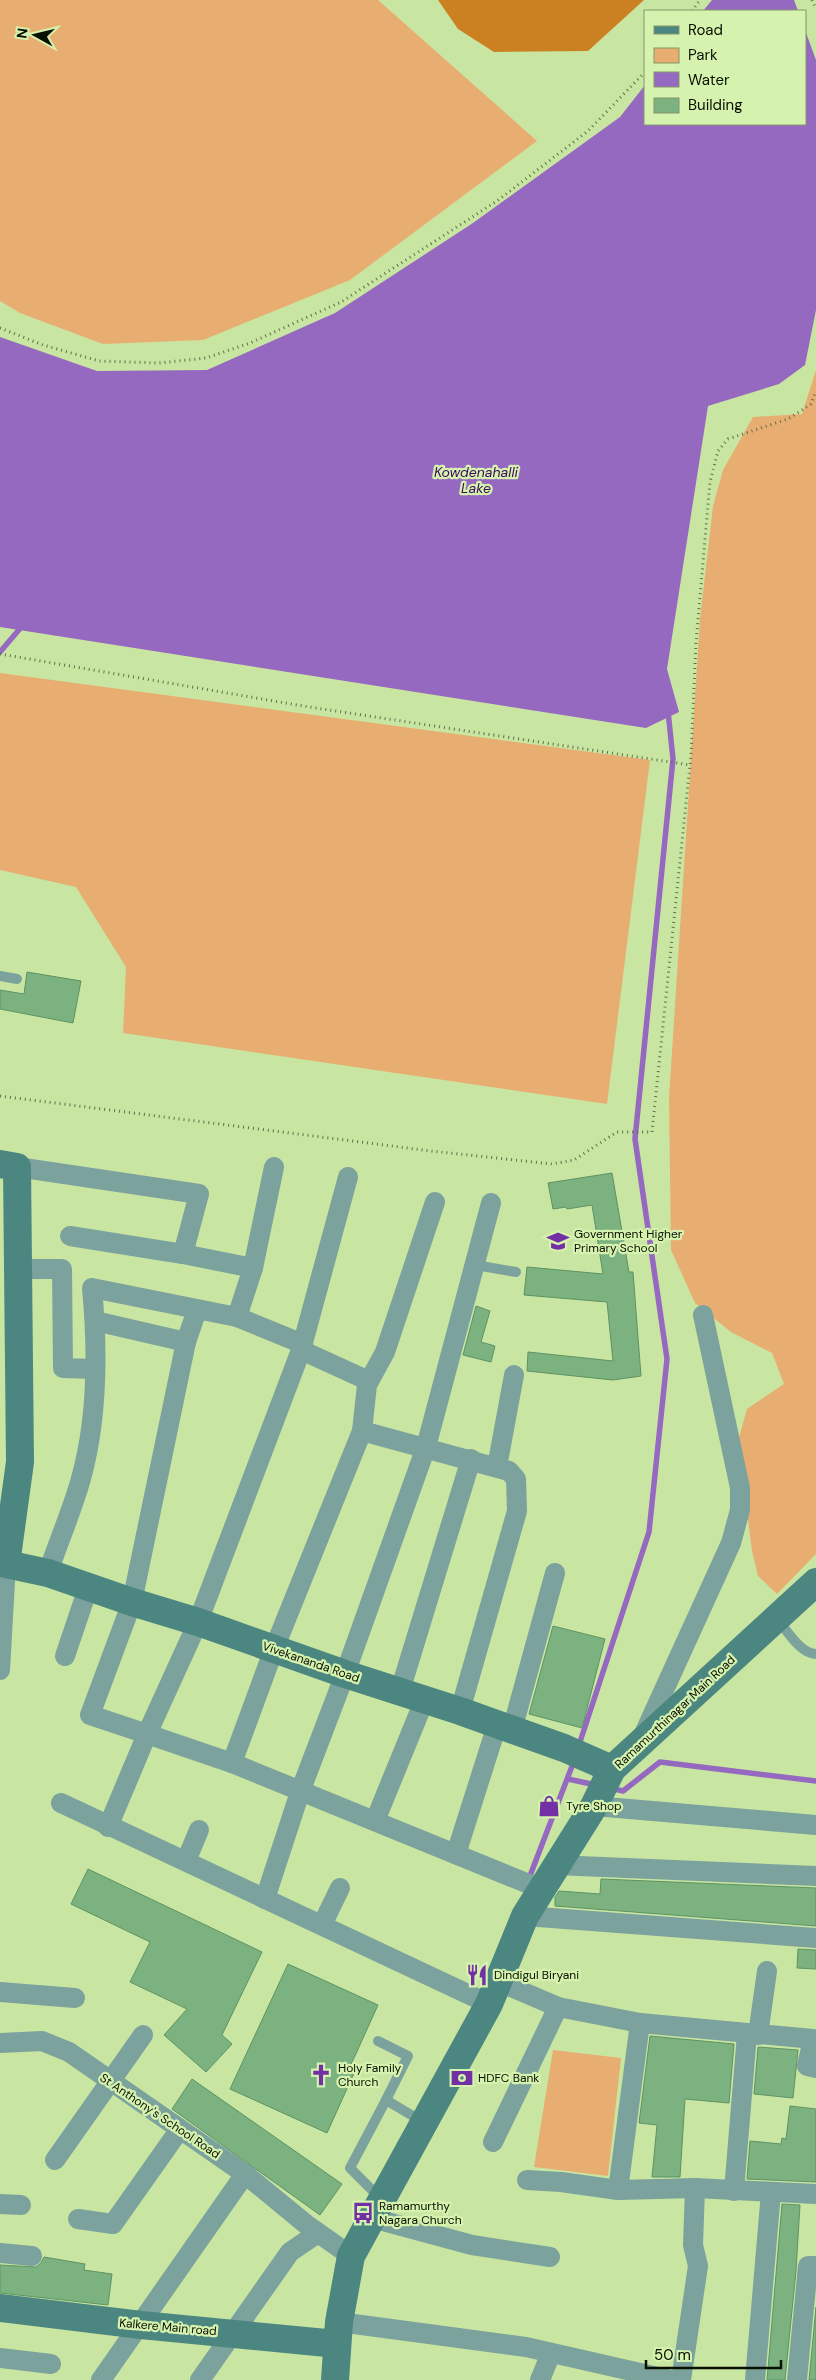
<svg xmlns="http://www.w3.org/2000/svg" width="816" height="2380" font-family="'DM Sans',sans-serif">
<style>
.green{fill:#e8ae71}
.forest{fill:#cb8122}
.water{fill:#9669c0}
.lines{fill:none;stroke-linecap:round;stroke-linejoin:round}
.stream{stroke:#9669c0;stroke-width:5.5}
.building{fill:#7bb280;stroke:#5d9363}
.path{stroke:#60714a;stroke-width:3;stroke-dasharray:1 4;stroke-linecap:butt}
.lane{stroke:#7ca29d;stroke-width:10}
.street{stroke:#7ca29d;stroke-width:20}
.secondary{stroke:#4b8680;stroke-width:28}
.labels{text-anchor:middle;stroke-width:4.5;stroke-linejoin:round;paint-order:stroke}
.poi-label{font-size:12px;fill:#081000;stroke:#d6f2af;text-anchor:start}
.street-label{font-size:12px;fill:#081000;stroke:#d6f2af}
.water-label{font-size:14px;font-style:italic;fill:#3b095b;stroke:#d6f2af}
</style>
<rect width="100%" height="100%" fill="#c9e5a2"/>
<g class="green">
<polygon points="0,0 378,0 537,141 350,280 203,340 103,344 20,313 0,301"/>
<polygon points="816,370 816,1554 777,1594 758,1576 752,1551 738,1441 747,1409 784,1384 772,1353 731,1332 695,1303 671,1250 669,1098 700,619 713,506 723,470 753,417 802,414"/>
<polygon points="0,673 650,760 607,1104 123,1033 126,967 76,887 0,870"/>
<polygon points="553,2050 621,2058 608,2176 534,2167"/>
</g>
<polygon class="forest" points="438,0 644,0 588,51 494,52 458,29"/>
<g class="water">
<polygon points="712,0 794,0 798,11 703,11"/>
<polygon points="805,30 816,60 816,310 805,365 779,384 708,406 667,669 679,712 646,728 0,627 0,337 97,371 207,370 335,313 473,223 620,117 645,85 645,124 805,124"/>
</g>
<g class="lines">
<g class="stream">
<polyline points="0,652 23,625"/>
<polyline points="578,1748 649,1532 667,1359 635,1139 673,759 668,711"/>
<polyline points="568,1779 596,1785"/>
<polyline points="610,1788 623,1791 660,1762 816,1781"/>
<polyline points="528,1881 574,1761"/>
</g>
</g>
<g class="building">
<polygon points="27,972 81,981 73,1023 0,1009 0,990 24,994"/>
<polygon points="612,1173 629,1272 633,1272 641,1376 613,1380 527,1371 528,1352 613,1361 607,1302 524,1295 527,1267 603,1274 592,1205 567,1209 566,1207 553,1209 548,1183"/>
<polygon points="476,1306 490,1311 481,1342 495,1346 491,1362 463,1355"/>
<polygon points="553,1626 605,1639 582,1728 529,1714"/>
<polygon points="88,1869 262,1952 222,2035 232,2044 206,2072 164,2035 187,2009 130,1982 150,1942 71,1904"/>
<polygon points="601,1879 816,1888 816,1926 555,1906 555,1897 559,1891 600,1894"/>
<polygon points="798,1949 816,1950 816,1969 797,1968"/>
<polygon points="288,1964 378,2005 349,2069 355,2071 327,2133 230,2089"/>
<polygon points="650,2036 734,2044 729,2103 685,2099 680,2177 652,2177 657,2125 639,2123"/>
<polygon points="758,2047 798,2050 793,2098 754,2094"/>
<polygon points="192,2079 342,2184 320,2215 172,2109"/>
<polygon points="790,2106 816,2109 816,2182 747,2179 750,2141 781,2144 782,2138 786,2139"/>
<polygon points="782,2204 800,2205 796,2271 785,2380 767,2380"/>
<polygon points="44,2257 85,2264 84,2270 112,2274 108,2305 0,2293 0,2265 36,2267 41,2263"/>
<polygon points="816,2307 816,2380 809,2380"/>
</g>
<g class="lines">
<g class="path">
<polyline points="812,0 816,9"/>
<polyline points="692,11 700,0"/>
<polyline points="0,328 43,345 99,361 159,363 206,358 250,343 341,302 497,201 588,131 645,72"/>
<polyline points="0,654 303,706 690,765"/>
<polyline points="0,1096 431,1151 552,1164 574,1160 617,1132 652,1132 691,755 696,643 710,482 718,451 728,439 788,419 811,404 816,391"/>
</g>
<g class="lane">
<polyline points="0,976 17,979"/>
<polyline points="475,1265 516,1272"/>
<path d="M777,1619C787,1630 800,1654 816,1654"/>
<polyline points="378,2041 408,2056 386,2100"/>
<polyline points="381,2199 350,2168 386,2100 423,2122"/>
</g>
<g class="street">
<polyline points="17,1167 199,1194 183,1254 253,1268"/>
<polyline points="348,1177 301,1350 198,1622 147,1734 232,1763 541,1889"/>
<polyline points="435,1202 385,1352 367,1385 362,1431 509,1471 516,1479 517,1511 460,1711"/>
<polyline points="70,1236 183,1254"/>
<polyline points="19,1269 62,1269 63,1368 94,1369"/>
<polyline points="237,1317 253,1268 274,1167"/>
<polyline points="95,1321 186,1342"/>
<polyline points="301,1350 369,1381"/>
<polyline points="497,1467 514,1375"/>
<path d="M48,1573C58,1543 71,1513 80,1482C98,1420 98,1352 92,1288L237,1317L303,1344"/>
<polyline points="65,1656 88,1588"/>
<polyline points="0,1670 6,1564"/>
<polyline points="400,1691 471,1459"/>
<polyline points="512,1730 555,1573"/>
<polyline points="643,1736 731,1543 740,1510 740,1488 703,1315"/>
<polyline points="232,1763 274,1649 362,1431"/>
<polyline points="61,1803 489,2004"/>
<polyline points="594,1806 816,1825"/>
<polyline points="375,1821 424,1701"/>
<polyline points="108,1827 147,1734 90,1715 132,1602 186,1342 197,1310"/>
<polyline points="456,1854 497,1725"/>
<polyline points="186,1861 199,1830"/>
<polyline points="555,1865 816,1876"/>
<polyline points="265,1899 300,1792 345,1674 426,1447 491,1203"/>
<polyline points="525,1916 816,1938"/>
<polyline points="322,1925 340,1888"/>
<polyline points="497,1981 558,2007 640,2023 813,2039 807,2066 816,2068"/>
<polyline points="0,1992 75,1998"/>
<polyline points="758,2035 767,1971"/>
<polyline points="0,2043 42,2041 69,2052 245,2174 307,2225 351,2256"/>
<polyline points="493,2142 558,2007"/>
<polyline points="55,2160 143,2035"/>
<polyline points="527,2180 561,2182 618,2190 695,2188 816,2194"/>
<polyline points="618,2190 640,2023"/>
<polyline points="734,2191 747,2034"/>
<polyline points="0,2204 21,2205"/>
<polyline points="372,2218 472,2245 550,2257"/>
<polyline points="78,2219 113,2224 180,2129"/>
<polyline points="0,2253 32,2256"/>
<polyline points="339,2322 526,2347 671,2380"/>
<polyline points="0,2358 51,2364"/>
<polyline points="101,2380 245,2174"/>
<polyline points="200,2380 290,2252 318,2233"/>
<polyline points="540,2380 551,2353"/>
<polyline points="681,2380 698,2266 693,2245 695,2188"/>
<polyline points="755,2380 771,2192"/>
<polyline points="797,2380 808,2266 816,2266"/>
</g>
<g class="secondary">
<polyline points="0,1164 17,1167 20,1462 6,1564 48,1573 132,1602 198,1622 345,1674 460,1711 564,1748 612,1769"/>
<polyline points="0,2308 141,2325 337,2344"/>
<polyline points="335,2380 339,2322 351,2256 489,2004 525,1916 594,1806 612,1769 816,1582"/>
</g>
</g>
<defs>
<g id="school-bare" transform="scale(1.725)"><path d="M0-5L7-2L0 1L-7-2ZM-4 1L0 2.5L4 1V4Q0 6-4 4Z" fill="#7330a5" stroke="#d6f2af" stroke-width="2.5" paint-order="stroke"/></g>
<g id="shop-bare" transform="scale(1.725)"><path d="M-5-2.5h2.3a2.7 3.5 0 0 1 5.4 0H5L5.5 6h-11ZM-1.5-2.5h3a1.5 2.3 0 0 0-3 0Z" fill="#7330a5" stroke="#d6f2af" stroke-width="2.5" paint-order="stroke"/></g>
<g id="restaurant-bare" transform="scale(1.725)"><path d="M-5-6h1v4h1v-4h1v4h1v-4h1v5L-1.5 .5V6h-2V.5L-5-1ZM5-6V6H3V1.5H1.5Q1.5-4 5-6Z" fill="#7330a5" stroke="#d6f2af" stroke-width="2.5" paint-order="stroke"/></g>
<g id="church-bare" transform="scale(1.725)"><path d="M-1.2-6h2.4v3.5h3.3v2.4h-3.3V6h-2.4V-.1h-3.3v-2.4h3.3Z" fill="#7330a5" stroke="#d6f2af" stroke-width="2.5" paint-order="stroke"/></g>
<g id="bank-bare" transform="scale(1.725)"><path d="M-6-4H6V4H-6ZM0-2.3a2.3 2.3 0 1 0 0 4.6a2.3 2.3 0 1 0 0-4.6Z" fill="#7330a5" stroke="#d6f2af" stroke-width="2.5" paint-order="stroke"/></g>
<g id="bus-bare" transform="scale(1.725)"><path d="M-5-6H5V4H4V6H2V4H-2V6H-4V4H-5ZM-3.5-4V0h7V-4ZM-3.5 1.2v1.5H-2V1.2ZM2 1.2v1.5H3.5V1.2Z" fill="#7330a5" stroke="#d6f2af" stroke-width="2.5" paint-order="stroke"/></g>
</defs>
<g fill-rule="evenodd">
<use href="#school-bare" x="558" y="1241"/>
<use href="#shop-bare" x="549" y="1806"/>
<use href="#restaurant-bare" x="477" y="1975"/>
<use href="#church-bare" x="321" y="2075"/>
<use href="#bank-bare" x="462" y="2078"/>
<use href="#bus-bare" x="363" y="2213"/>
</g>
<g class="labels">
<g class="poi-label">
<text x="574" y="1238">Government Higher<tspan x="574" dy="14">Primary School</tspan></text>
<text x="566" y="1810">Tyre Shop</text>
<text x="494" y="1979">Dindigul Biryani</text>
<text x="338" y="2072">Holy Family<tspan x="338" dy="14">Church</tspan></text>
<text x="478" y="2082">HDFC Bank</text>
<text x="379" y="2210">Ramamurthy<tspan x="379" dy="14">Nagara Church</tspan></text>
</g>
<g class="street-label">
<text transform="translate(311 1662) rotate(19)" y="4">Vivekananda Road</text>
<text transform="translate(675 1712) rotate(-43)" y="4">Ramamurthinagar Main Road</text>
<text transform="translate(160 2116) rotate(34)" y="4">St Anthony's School Road</text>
<text transform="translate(168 2327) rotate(5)" y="4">Kalkere Main road</text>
</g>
<g class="water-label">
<text x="476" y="477">Kowdenahalli<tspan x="476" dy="16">Lake</tspan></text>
</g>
</g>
<rect x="644" y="10" width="162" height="115" fill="#d6f2af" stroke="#849869"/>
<rect x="654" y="26" width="25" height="8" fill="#4b8680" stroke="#849869"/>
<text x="688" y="35" font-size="15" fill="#081000">Road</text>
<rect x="654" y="48" width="25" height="15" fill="#e8ae71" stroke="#849869"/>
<text x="688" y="60" font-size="15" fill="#081000">Park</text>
<rect x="654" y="72" width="25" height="15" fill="#9669c0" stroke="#849869"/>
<text x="688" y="85" font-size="15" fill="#081000">Water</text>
<rect x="654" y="98" width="25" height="15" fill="#7bb280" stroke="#849869"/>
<text x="688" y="110" font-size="15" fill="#081000">Building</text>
<g transform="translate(35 35) rotate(278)" stroke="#d6f2af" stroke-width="4" paint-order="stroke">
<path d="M0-4L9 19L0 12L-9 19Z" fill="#081000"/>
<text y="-8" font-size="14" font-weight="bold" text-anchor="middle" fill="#081000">N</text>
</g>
<path d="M646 2360v8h135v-8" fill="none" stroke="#081000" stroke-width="2.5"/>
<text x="654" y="2360" font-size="15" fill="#081000" stroke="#d6f2af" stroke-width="4" paint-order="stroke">50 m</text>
</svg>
